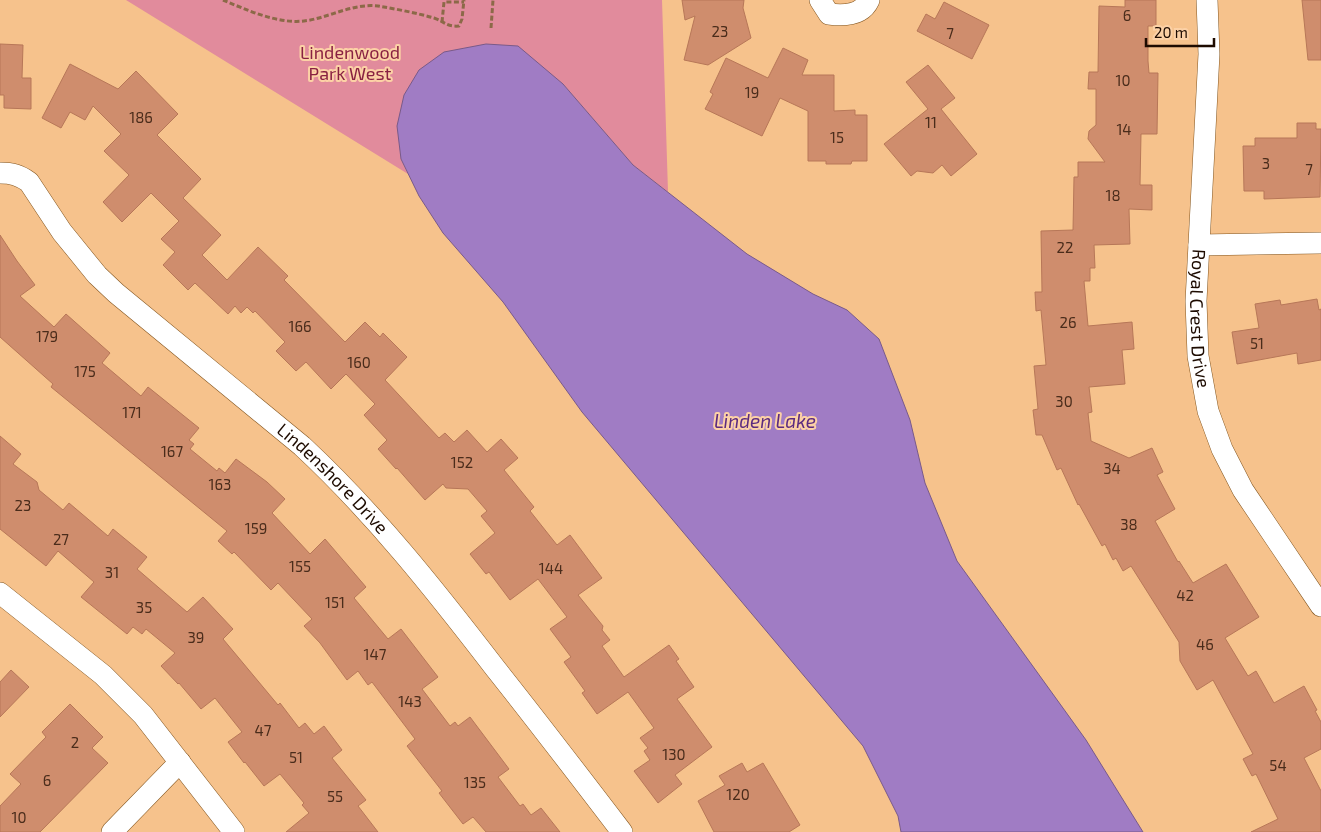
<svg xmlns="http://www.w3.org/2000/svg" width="1321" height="832" font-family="'Exo 2',sans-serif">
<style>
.green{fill:#e18b9c}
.water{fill:#a07cc4;stroke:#795a89}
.building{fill:#cf8d6d;stroke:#b77758}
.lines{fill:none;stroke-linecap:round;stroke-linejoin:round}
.minor-casing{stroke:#83551e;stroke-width:22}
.path{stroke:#8c6948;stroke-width:3;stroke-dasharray:5 2.5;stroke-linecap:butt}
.minor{stroke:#fff;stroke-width:21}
.labels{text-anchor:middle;stroke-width:4;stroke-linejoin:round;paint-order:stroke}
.number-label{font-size:15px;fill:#4a2c1b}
.park-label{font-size:18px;fill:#892142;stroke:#fcd1a6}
.street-label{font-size:18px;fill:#1d0b00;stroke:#fcd1a6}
.water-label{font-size:19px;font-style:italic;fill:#5b2b80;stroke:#fcd1a6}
</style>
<rect width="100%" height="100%" fill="#f6c28c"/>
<polygon class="green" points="126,0 662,0 668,192 633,165 563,84 401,159 408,174"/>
<polygon class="water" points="486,44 518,46 563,84 633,165 747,254 813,294 847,310 879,339 910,420 925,483 957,561 1086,740 1143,832 901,832 898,816 863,746 582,412 503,302 443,233 419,196 401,159 397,126 404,95 419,70 444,52"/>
<g class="building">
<polygon points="682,0 744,0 743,8 751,38 708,65 684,60 695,16 685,20"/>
<polygon points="1125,0 1156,0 1156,26 1148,26 1148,61 1149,73 1158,73 1157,134 1141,134 1140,185 1152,185 1152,210 1129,209 1130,244 1094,245 1095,268 1090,268 1090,281 1084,281 1088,326 1132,322 1134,349 1122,350 1125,384 1089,387 1092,412 1088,413 1091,441 1129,458 1152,448 1163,472 1157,475 1175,509 1155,521 1178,562 1179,561 1193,583 1226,564 1259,617 1225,638 1248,676 1256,671 1274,703 1304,686 1317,710 1315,711 1321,722 1321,749 1304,758 1321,791 1321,832 1251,832 1278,819 1256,774 1252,776 1243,759 1253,754 1213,680 1197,690 1180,661 1179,642 1131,566 1123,571 1116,558 1113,560 1105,544 1102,546 1079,504 1078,505 1061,468 1057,470 1042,435 1036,435 1033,410 1038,409 1034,366 1046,365 1041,310 1036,311 1035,292 1042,292 1041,231 1073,230 1074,177 1078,177 1078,162 1105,162 1088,139 1089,131 1096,125 1096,89 1088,89 1089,72 1098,72 1099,6 1125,7"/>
<polygon points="1302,0 1321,0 1321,60 1308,60"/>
<polygon points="944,2 989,25 972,59 917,31 926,14 935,19"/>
<polygon points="0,44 23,45 22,78 31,78 31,109 4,108 4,95 0,95"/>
<polygon points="783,48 808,60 802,75 834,75 834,111 855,110 855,115 867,115 867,161 852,161 851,164 826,164 826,161 808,161 808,111 780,98 762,136 705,109 713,94 710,92 726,58 768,78"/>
<polygon points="70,64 118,89 136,71 178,114 157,135 201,179 183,198 221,235 202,255 227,280 258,247 288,276 284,280 345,342 365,322 380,337 383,333 407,357 385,380 439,438 445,433 454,442 467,430 487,452 501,439 518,458 504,470 534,507 530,511 557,545 570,535 602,578 578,595 603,626 602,630 610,640 602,646 624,677 669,645 679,659 676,661 694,687 677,699 712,747 675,775 682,784 658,803 634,771 650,760 644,751 648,748 640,738 654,728 628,692 597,714 582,693 585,691 564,662 571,657 550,629 567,617 538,579 510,600 489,572 486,574 470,554 495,533 481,516 487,511 468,489 446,488 443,484 425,500 397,468 396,469 378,449 387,440 364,415 375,404 346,374 331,389 306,362 296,371 276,351 285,342 255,311 253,313 247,307 241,313 235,306 228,314 195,283 188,290 163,265 175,252 161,239 179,221 151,193 122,222 103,202 129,175 104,151 121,134 93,106 85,120 70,112 61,128 42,118"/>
<polygon points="928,65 955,98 941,109 977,154 951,176 942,165 933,173 917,171 911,176 884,144 928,109 906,82"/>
<polygon points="1297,123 1316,123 1316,129 1321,129 1320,197 1264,199 1264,191 1244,191 1243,146 1255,146 1255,138 1297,138"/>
<polygon points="0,235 17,261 35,285 20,296 54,327 66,314 110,353 102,363 141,396 148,387 199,428 189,440 194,444 190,449 217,471 219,468 225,473 236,459 267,482 285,499 272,513 310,554 325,539 366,587 354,598 388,639 401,629 438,677 422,689 450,726 455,722 458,726 470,717 509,769 498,777 520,806 523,804 531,815 541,808 560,832 486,832 473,817 463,824 439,793 442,791 407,746 415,739 372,682 368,685 358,671 347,680 320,643 304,626 312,619 278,583 271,590 234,552 232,554 218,541 227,531 51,387 53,384 0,337"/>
<polygon points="1317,299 1319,310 1321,309 1321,360 1298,364 1297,353 1237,364 1232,332 1259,328 1255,304 1280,300 1281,305"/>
<polygon points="0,436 21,454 13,464 37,482 39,490 63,510 69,503 108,536 113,529 147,557 137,569 187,612 203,597 233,629 223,639 278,705 280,703 299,728 305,723 314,734 324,726 342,750 332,758 366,800 358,806 378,832 286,832 309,813 302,805 304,803 280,774 264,786 245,762 244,763 228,742 242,732 215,698 201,709 179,683 178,684 161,666 175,653 146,629 142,634 133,627 127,634 81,597 94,582 58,551 46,566 0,529"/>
<polygon points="11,670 29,687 0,717 0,682"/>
<polygon points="70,704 103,737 92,748 108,763 40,832 0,832 0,806 21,784 10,774 46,737 42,732"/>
<polygon points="742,763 747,772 763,763 800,825 789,832 714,832 698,801 725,785 719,776"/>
</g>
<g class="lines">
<g class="minor-casing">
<g id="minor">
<path d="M820,0L829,14C844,16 862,15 869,0"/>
<path id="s1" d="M1207,0L1209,54L1196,301L1198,356L1208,411L1222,449L1243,490L1321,606"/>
<path id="s2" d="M0,173C12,173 19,175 29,182L62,232L97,275L116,293L302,446C374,513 435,590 495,668C538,722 580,777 622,832"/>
<polyline points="1199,245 1321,243"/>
<polyline points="0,593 103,675 143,715 234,832"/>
<polyline points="112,832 180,762"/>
</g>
</g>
<g class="path">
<path d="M223,0C247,10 277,24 304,21C329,18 352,3 378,6C396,9 417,13 434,18C445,22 447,27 459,26L462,19L464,0"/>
<polyline points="442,22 444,2 464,2"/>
<polyline points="491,28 493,0"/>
</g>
<use href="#minor" class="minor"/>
</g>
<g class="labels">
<g class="number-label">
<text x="1127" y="21">6</text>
<text x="720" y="37">23</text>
<text x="950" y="39">7</text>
<text x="1123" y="86">10</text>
<text x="752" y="98">19</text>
<text x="141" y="123">186</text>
<text x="931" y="128">11</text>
<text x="1124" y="135">14</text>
<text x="837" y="143">15</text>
<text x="1266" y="169">3</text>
<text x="1309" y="175">7</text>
<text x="1113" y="201">18</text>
<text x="1065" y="253">22</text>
<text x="1068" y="328">26</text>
<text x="300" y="332">166</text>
<text x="47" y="342">179</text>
<text x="1257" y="349">51</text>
<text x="359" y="368">160</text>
<text x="85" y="377">175</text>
<text x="1064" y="407">30</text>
<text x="132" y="418">171</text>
<text x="172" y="457">167</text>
<text x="462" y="468">152</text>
<text x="1112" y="474">34</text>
<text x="220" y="490">163</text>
<text x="23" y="511">23</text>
<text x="1129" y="530">38</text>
<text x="256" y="534">159</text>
<text x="61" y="545">27</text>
<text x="300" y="572">155</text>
<text x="551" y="574">144</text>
<text x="112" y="578">31</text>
<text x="1185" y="601">42</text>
<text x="335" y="608">151</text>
<text x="144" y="613">35</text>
<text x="196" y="643">39</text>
<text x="1205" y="650">46</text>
<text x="375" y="660">147</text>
<text x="410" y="707">143</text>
<text x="263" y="736">47</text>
<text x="75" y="748">2</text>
<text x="674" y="760">130</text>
<text x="296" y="763">51</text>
<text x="1278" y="771">54</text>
<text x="47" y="786">6</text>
<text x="475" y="788">135</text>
<text x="738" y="800">120</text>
<text x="335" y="802">55</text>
<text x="19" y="823">10</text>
</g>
<g class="park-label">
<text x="350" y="59">Lindenwood<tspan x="350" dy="21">Park West</tspan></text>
</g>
<g class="street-label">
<text dy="6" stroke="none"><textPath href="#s1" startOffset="319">Royal Crest Drive</textPath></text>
<text dy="6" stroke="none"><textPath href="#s2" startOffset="458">Lindenshore Drive</textPath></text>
</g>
<g class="water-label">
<text x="765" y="428">Linden Lake</text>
</g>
</g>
<path d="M1146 38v8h68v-8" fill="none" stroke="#1d0b00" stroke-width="2.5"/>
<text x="1154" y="38" font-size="15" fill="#1d0b00" stroke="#fcd1a6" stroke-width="4" paint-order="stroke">20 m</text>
</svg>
